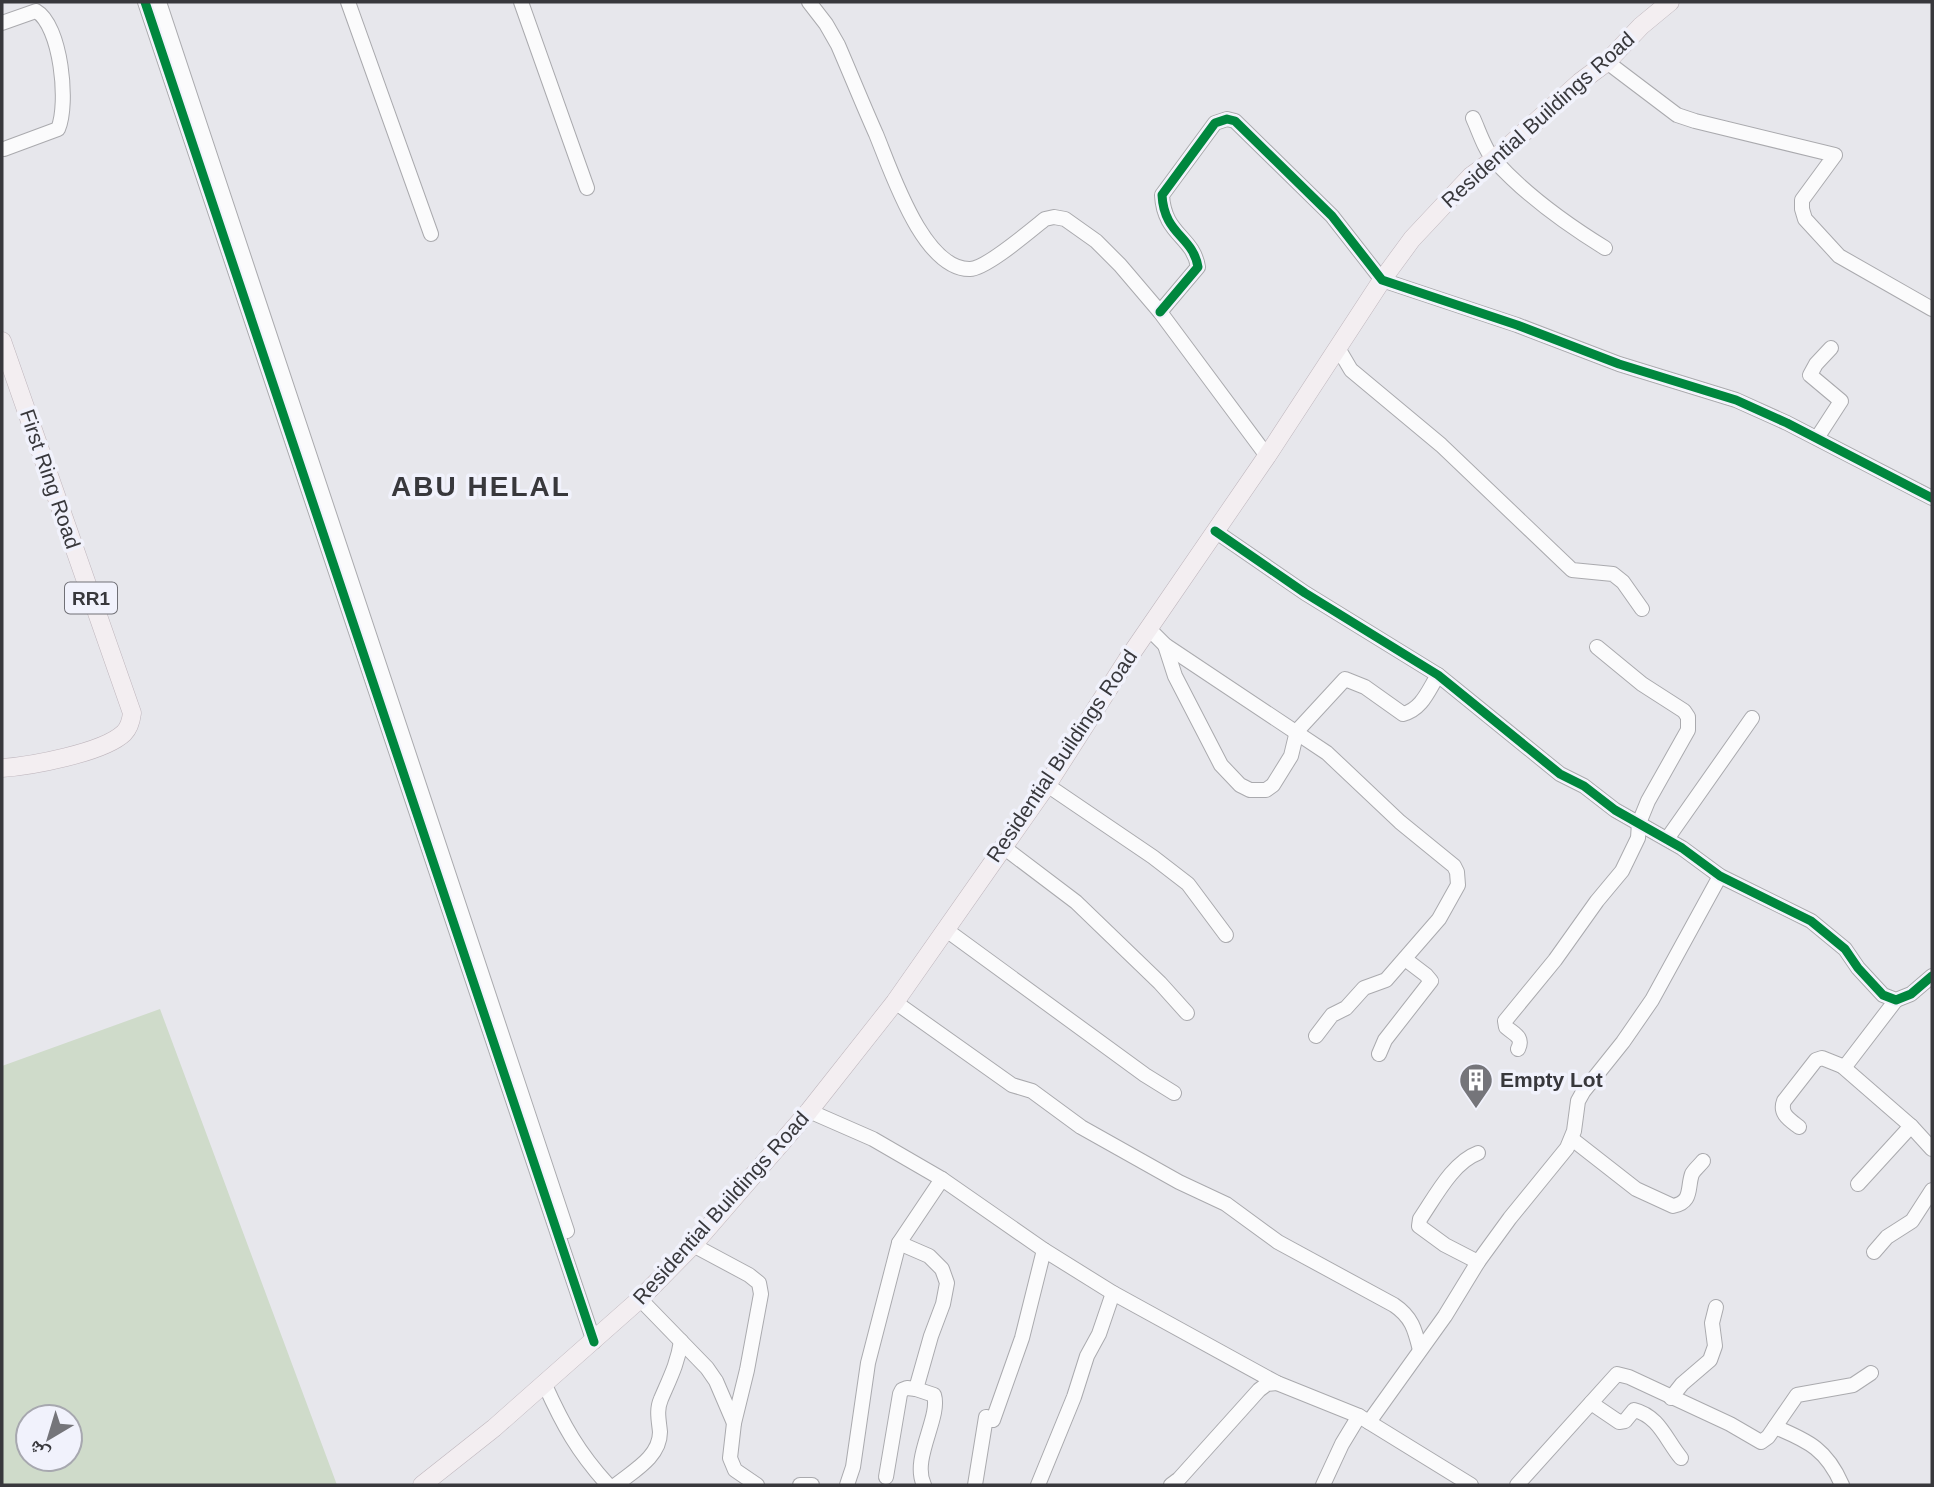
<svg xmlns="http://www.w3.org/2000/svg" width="1934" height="1487" font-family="Helvetica,'Noto Naskh Arabic',sans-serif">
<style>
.green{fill:#cfdbca;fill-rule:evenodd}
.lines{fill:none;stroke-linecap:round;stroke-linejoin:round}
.minor-casing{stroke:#aaaaae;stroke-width:16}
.major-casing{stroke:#bfb6bd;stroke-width:19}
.minor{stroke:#fbfbfc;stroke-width:14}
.major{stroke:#f3eef1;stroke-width:18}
.cycleway-casing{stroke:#f1f2fc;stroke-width:13}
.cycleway{stroke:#00873e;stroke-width:9}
.labels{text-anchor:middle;stroke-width:7;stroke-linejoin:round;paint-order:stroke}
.shield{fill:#f1f2fc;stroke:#707076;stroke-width:2}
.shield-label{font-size:19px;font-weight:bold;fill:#38383c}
.street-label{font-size:21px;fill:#38383c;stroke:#f1f2fc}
.poi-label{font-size:21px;font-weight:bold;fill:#38383c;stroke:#f1f2fc;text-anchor:start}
.district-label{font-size:28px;font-weight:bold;letter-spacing:2px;fill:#38383c;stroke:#f1f2fc}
</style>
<rect width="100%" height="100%" fill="#e7e7ec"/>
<path class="green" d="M160,1009L337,1485H2V1066ZM28,1417H70V1459H28Z"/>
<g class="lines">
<g class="minor-casing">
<g id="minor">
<polyline points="145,2 594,1342"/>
<polyline points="159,2 567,1231"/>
<polyline points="348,2 431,234"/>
<polyline points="521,2 587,188"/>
<path d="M809,2L826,24L838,45C851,75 863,105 876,134C891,170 923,270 970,269C986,269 1031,230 1045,219L1054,217L1065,219L1096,241L1120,265L1160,312L1267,456"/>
<path d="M2,23L36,11C61,25 69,104 58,129L4,149"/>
<polyline points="1607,62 1677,115 1695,121 1835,155 1802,200 1802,209 1805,219 1839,256 1932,309"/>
<path d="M1473,118C1479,131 1485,151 1495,161C1526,195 1566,224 1605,248"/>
<path d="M1160,312L1198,267C1193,236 1164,235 1162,195L1215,123L1227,119L1235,121L1332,216L1382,280L1517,325L1619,364L1736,400L1787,423L1932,498"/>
<polyline points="1338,348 1351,370 1441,445 1572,570 1613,574 1623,582 1642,609"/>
<polyline points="1817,438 1841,401 1810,375 1816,364 1831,348"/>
<polyline points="1215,531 1305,593 1438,675 1560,774 1584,786 1615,810 1682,848 1720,876 1811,921 1845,949 1858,968 1883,995 1896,1000 1911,994 1932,976"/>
<polyline points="1149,629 1165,645 1327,753 1400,822 1454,866 1457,872 1458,885 1439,919 1386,980 1364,988 1346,1008 1332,1015 1316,1036"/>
<path d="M1165,645L1175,676L1221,765L1240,785L1250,790H1266L1273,785L1291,756L1297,731L1345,679L1365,687L1403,714C1422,709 1428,691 1438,675"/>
<polyline points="1047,785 1153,857 1188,884 1226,935"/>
<polyline points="1667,839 1752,718"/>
<polyline points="1002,846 1076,902 1160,983 1187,1013"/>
<polyline points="945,929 1145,1075 1174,1093"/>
<path d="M895,1002L1012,1085L1032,1091L1081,1127L1179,1182L1226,1204L1278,1242L1394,1305C1412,1317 1415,1330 1420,1350"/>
<path d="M1518,1049C1524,1037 1514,1034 1506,1027L1505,1021L1555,960L1597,901L1622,871L1638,838L1639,823L1648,801L1688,730V717L1684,711L1642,684L1597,647"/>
<polyline points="1379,1054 1385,1040 1431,981 1426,975 1405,959"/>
<polyline points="1842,1066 1911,1126 1932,1149"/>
<polyline points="809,1111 873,1139 942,1179 1044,1250 1113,1293 1277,1383 1359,1416 1471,1485"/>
<path d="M1799,1127C1790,1120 1779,1114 1784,1101L1816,1060L1822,1058L1842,1066L1847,1064L1896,1000"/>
<path d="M1572,1139L1636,1189L1673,1206C1693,1202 1687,1188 1692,1174C1694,1170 1700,1165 1703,1161"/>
<path d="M1478,1153C1453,1162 1435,1197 1420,1219L1419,1226L1445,1245L1478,1262"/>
<polyline points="1858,1184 1911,1126"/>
<path d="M899,1243L929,1256L942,1269L947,1283L943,1304L931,1336L916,1389L934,1395C941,1417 911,1459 924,1485"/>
<polyline points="693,1245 749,1275 759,1283 761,1294 747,1370 734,1423 730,1458 735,1470 757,1485"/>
<polyline points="1874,1252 1887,1237 1912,1221 1932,1190"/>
<polyline points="640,1299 707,1368 716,1381 734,1423"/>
<path d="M545,1385C563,1425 578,1452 608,1485"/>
<polyline points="1671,1398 1682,1384 1710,1360 1715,1346 1712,1323 1716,1307"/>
<path d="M1591,1403L1619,1422L1625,1421L1634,1410C1659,1416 1666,1440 1681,1458"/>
<polyline points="1369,1422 1445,1316 1478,1262 1510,1218 1567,1148 1574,1131 1578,1101 1583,1092 1623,1042 1652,1000 1720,876"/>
<path d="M1775,1427C1809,1441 1827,1450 1842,1485"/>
<polyline points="886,1477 900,1394 902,1390 907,1388 916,1389"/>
<path d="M616,1485C633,1471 660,1457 660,1432C659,1421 656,1410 661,1399C669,1380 678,1363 681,1341"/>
<polyline points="800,1485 812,1485"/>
<polyline points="847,1485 853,1467 868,1363 899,1243 942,1179"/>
<polyline points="975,1485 986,1417 993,1420 1022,1338 1044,1250"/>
<polyline points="1038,1485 1074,1397 1087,1356 1099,1334 1113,1293"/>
<polyline points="1171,1485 1179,1479 1259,1390 1267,1384 1277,1383"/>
<polyline points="1323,1485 1342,1444 1359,1416"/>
<polyline points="1517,1485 1617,1374 1629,1377 1730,1424 1761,1442 1768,1437 1797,1395 1853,1385 1871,1373"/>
</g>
</g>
<g class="major-casing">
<g id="major">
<path d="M2,341L132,713C131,721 129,728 124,733C103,753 30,766 2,768"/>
<polyline points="422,1485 494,1428 640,1299 693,1245 809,1111 895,1002 1047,785 1127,660 1267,456 1382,280 1412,239 1471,176 1493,160 1580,82 1607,62 1641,26 1670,2"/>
</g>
</g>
<use href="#minor" class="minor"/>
<use href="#major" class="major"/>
<g class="cycleway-casing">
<g id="cycleway">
<polyline points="145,2 594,1342"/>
<path d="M1160,312L1198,267C1193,236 1164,235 1162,195L1215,123L1227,119L1235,121L1332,216L1382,280L1517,325L1619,364L1736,400L1787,423L1932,498"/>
<polyline points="1215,531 1305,593 1438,675 1560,774 1584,786 1615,810 1682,848 1720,876 1811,921 1845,949 1858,968 1883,995 1896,1000 1911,994 1932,976"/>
</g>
</g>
<use href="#cycleway" class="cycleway"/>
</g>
<defs>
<g id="building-pin" transform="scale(1.75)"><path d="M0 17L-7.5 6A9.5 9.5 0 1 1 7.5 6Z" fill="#75757a" stroke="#f1f2fc"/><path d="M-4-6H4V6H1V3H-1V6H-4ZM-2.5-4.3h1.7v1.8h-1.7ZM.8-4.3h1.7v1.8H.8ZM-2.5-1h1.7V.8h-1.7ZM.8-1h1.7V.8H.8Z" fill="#fff"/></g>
</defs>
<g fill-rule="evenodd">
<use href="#building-pin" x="1476" y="1080"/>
</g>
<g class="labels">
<rect class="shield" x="65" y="582.5" width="52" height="31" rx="5"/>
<g class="shield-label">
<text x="91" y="605">RR1</text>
</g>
<g class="street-label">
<text transform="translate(1538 120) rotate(-42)" y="7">Residential Buildings Road</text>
<text transform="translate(50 479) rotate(71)" y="7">First Ring Road</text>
<text transform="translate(1062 756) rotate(-56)" y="7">Residential Buildings Road</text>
<text transform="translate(721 1208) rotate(-48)" y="7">Residential Buildings Road</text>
</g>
<g class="poi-label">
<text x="1500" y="1087">Empty Lot</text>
</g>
<g class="district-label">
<text x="481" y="496">ABU HELAL</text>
</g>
</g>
<rect width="1934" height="1487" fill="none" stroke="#38383c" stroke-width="7"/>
<g transform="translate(49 1438) rotate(218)"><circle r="33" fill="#f1f2fc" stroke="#a7a8af" stroke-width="2"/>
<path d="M0-5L12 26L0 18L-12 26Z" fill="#75757a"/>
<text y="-10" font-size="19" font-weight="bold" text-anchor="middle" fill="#38383c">ش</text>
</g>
</svg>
